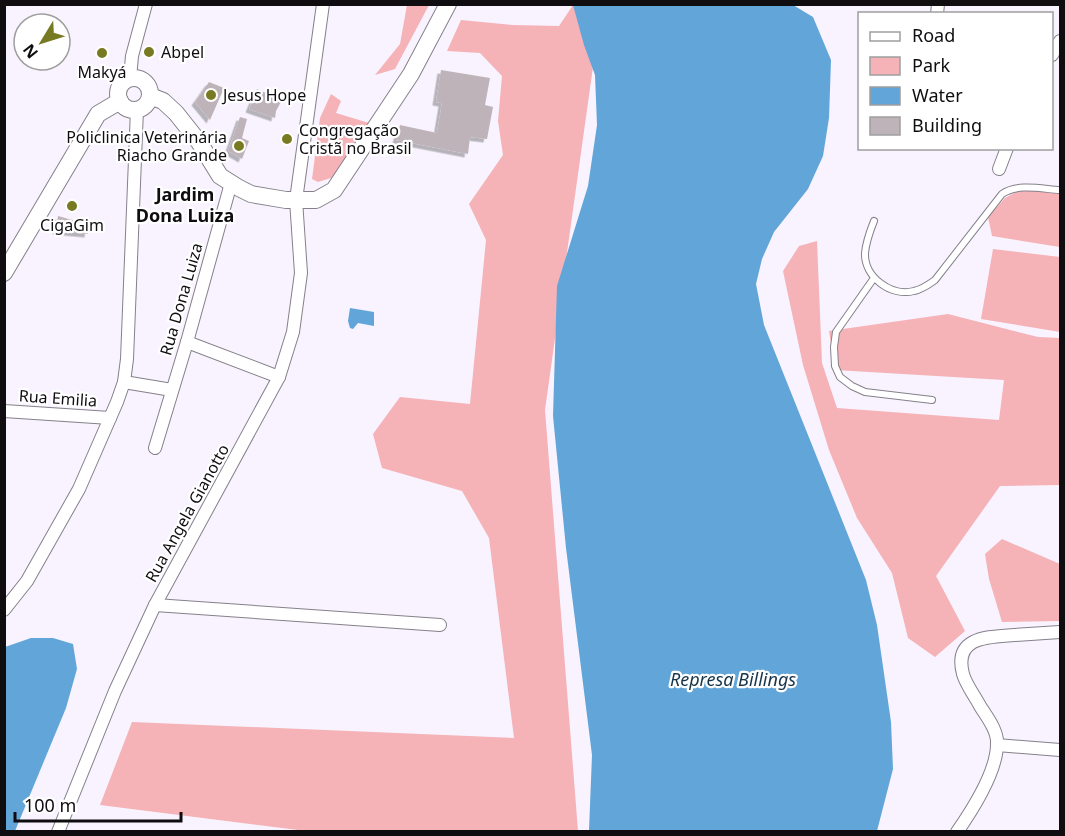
<svg xmlns="http://www.w3.org/2000/svg" width="1065" height="836" font-family="'Noto Sans',sans-serif">
<style>
.green{fill:#f5b2b7}
.water{fill:#61a5d9}
.building{fill:#bfb3ba;filter:url(#shadow)}
.lines{fill:none;stroke-linecap:round;stroke-linejoin:round}
.lane-casing{stroke:#85808a;stroke-width:8}
.street-casing{stroke:#85808a;stroke-width:14}
.secondary-casing{stroke:#85808a;stroke-width:18}
.lane{stroke:#fff;stroke-width:6}
.street{stroke:#fff;stroke-width:12}
.secondary{stroke:#fff;stroke-width:16}
.poi-dot{fill:#787a22;stroke:#fff;stroke-width:2}
.labels{text-anchor:middle;stroke-width:4.5;stroke-linejoin:round;paint-order:stroke}
.poi-label{font-size:16px;fill:#0f0d10;stroke:#fff;text-anchor:start}
.street-label{font-size:16px;fill:#0f0d10;stroke:#fff}
.neighbourhood-label{font-size:18px;font-weight:bold;fill:#0f0d10;stroke:#fff}
.water-label{font-size:18px;font-style:italic;fill:#16344a;stroke:#fff}
</style>
<defs>
<filter id="shadow"><feDropShadow dx="-3.5" dy="3.5" stdDeviation="0" flood-color="#0004"/></filter>
</defs>
<rect width="100%" height="100%" fill="#f8f3fe"/>
<g class="green">
<polygon points="407,5 429,5 395,69 375,75 400,44"/>
<polygon points="573,5 578,5 599,24 545,410 578,831 314,832 100,805 132,722 514,738 489,538 462,491 382,468 373,434 400,397 470,404 486,240 469,204 503,155 498,121 502,76 480,53 447,51 461,20 512,25 559,26"/>
<polygon points="331,94 341,101 336,113 369,123 334,177 318,182 312,179 320,118"/>
<polygon points="1060,190 1060,247 992,236 988,217 1005,198 1018,191"/>
<polygon points="817,241 822,363 837,408 999,420 1004,380 835,370 829,331 948,314 1038,337 1060,338 1060,485 1000,486 936,576 965,631 935,657 908,638 892,573 857,518 829,450 803,365 783,271 799,246"/>
<polygon points="993,249 1060,257 1060,332 981,319"/>
<polygon points="1002,539 1060,564 1060,621 1002,622 989,579 985,554"/>
</g>
<g class="water">
<polygon points="573,5 793,5 813,17 831,60 829,118 823,156 808,189 774,232 762,259 756,284 764,325 866,580 877,625 891,722 893,769 877,831 589,831 592,755 566,548 553,416 557,286 588,186 597,125 595,75 584,45"/>
<polygon points="350,308 374,312 374,326 358,323 353,329 350,328 348,321"/>
<polygon points="31,638 53,638 73,644 77,669 66,708 15,831 5,831 5,647"/>
</g>
<g class="building">
<polygon points="441,70 490,78 485,105 493,107 487,139 470,137 468,154 396,140 400,125 437,133 442,103 436,102"/>
<polygon points="209,82 224,88 210,120 195,102"/>
<polygon points="257,89 282,100 276,111 275,118 249,109"/>
<polygon points="240,117 247,119 242,138 249,141 242,159 228,151"/>
<polygon points="58,216 72,220 89,220 88,234 56,231"/>
</g>
<g class="lines">
<g class="lane-casing">
<g id="lane">
<path d="M874,221C870,231 866,242 865,253C864,277 891,297 914,291C923,289 928,285 935,280L1002,194C1018,183 1042,189 1060,190"/>
<polyline points="874,278 836,332 834,347 835,366 840,377 852,386 865,392 932,400"/>
</g>
</g>
<g class="street-casing">
<g id="street">
<polyline points="937,14 938,4"/>
<polyline points="1052,55 1060,41"/>
<polyline points="130,78 132,56 146,4"/>
<polyline points="999,169 1007,148"/>
<polyline points="187,342 279,377"/>
<polyline points="124,382 172,390"/>
<polyline points="4,411 110,418"/>
<polyline points="155,448 187,342 231,183"/>
<polyline points="155,605 440,625"/>
<polyline points="4,610 27,581 79,489 117,402 124,382 127,359 137,109"/>
<polyline points="997,745 1060,750"/>
<polyline points="58,832 115,691 155,605 279,377 293,332 301,273 296,200 323,4"/>
<path d="M957,832C973,809 997,772 997,744C998,731 987,717 980,706C975,696 966,685 963,674C953,636 989,637 1014,635C1030,634 1045,633 1060,632"/>
</g>
</g>
<g class="secondary-casing">
<g id="secondary">
<circle cx="134" cy="94" r="16"/>
<polyline points="150,96 163,101 176,113 199,142 220,176 239,188 251,194 286,200 316,200 334,190 411,74 448,4"/>
<polyline points="4,273 98,114 120,101"/>
</g>
</g>
<use href="#lane" class="lane"/>
<use href="#street" class="street"/>
<use href="#secondary" class="secondary"/>
</g>
<g class="poi-dot">
<circle cx="149" cy="52" r="6"/>
<circle cx="102" cy="53" r="6"/>
<circle cx="211" cy="95" r="6"/>
<circle cx="287" cy="139" r="6"/>
<circle cx="239" cy="146" r="6"/>
<circle cx="72" cy="206" r="6"/>
</g>
<g class="labels">
<g class="poi-label">
<text x="161" y="58">Abpel</text>
<text x="102" y="78" text-anchor="middle">Makyá</text>
<text x="223" y="101">Jesus Hope</text>
<text x="299" y="136">Congregação<tspan x="299" dy="18">Cristã no Brasil</tspan></text>
<text x="227" y="143" text-anchor="end">Policlinica Veterinária<tspan x="227" dy="18">Riacho Grande</tspan></text>
<text x="72" y="231" text-anchor="middle">CigaGim</text>
</g>
<g class="street-label">
<text transform="translate(181 299) rotate(-74)" y="6">Rua Dona Luiza</text>
<text transform="translate(58 398) rotate(4)" y="6">Rua Emilia</text>
<text transform="translate(187 513) rotate(-61)" y="6">Rua Angela Gianotto</text>
</g>
<g class="neighbourhood-label">
<text x="185" y="201">Jardim<tspan x="185" dy="21">Dona Luiza</tspan></text>
</g>
<g class="water-label">
<text x="733" y="686">Represa Billings</text>
</g>
</g>
<rect width="1065" height="836" fill="none" stroke="#0f0d10" stroke-width="12"/>
<rect x="858" y="12" width="195" height="138" fill="#ffffff" stroke="#9f9e9f" stroke-width="1.5"/>
<rect x="870" y="32" width="30" height="9" fill="#ffffff" stroke="#9f9e9f" stroke-width="1.5"/>
<text x="912" y="42" font-size="18" fill="#0f0d10">Road</text>
<rect x="870" y="57" width="30" height="18" fill="#f5b2b7" stroke="#9f9e9f" stroke-width="1.5"/>
<text x="912" y="72" font-size="18" fill="#0f0d10">Park</text>
<rect x="870" y="87" width="30" height="18" fill="#61a5d9" stroke="#9f9e9f" stroke-width="1.5"/>
<text x="912" y="102" font-size="18" fill="#0f0d10">Water</text>
<rect x="870" y="117" width="30" height="18" fill="#bfb3ba" stroke="#9f9e9f" stroke-width="1.5"/>
<text x="912" y="132" font-size="18" fill="#0f0d10">Building</text>
<g transform="translate(42 42) rotate(232)"><circle r="28" fill="#ffffff" stroke="#9f9e9f" stroke-width="1.5"/>
<path d="M0-4.5L10 22L0 15L-10 22Z" fill="#787a22"/>
<text y="-9" font-size="16" font-weight="bold" text-anchor="middle" fill="#0f0d10">N</text>
</g>
<path d="M15 812v9h166v-9" fill="none" stroke="#0f0d10" stroke-width="3"/>
<text x="24" y="812" font-size="18" fill="#0f0d10" stroke="#ffffff" stroke-width="4.5" paint-order="stroke">100 m</text>
</svg>
